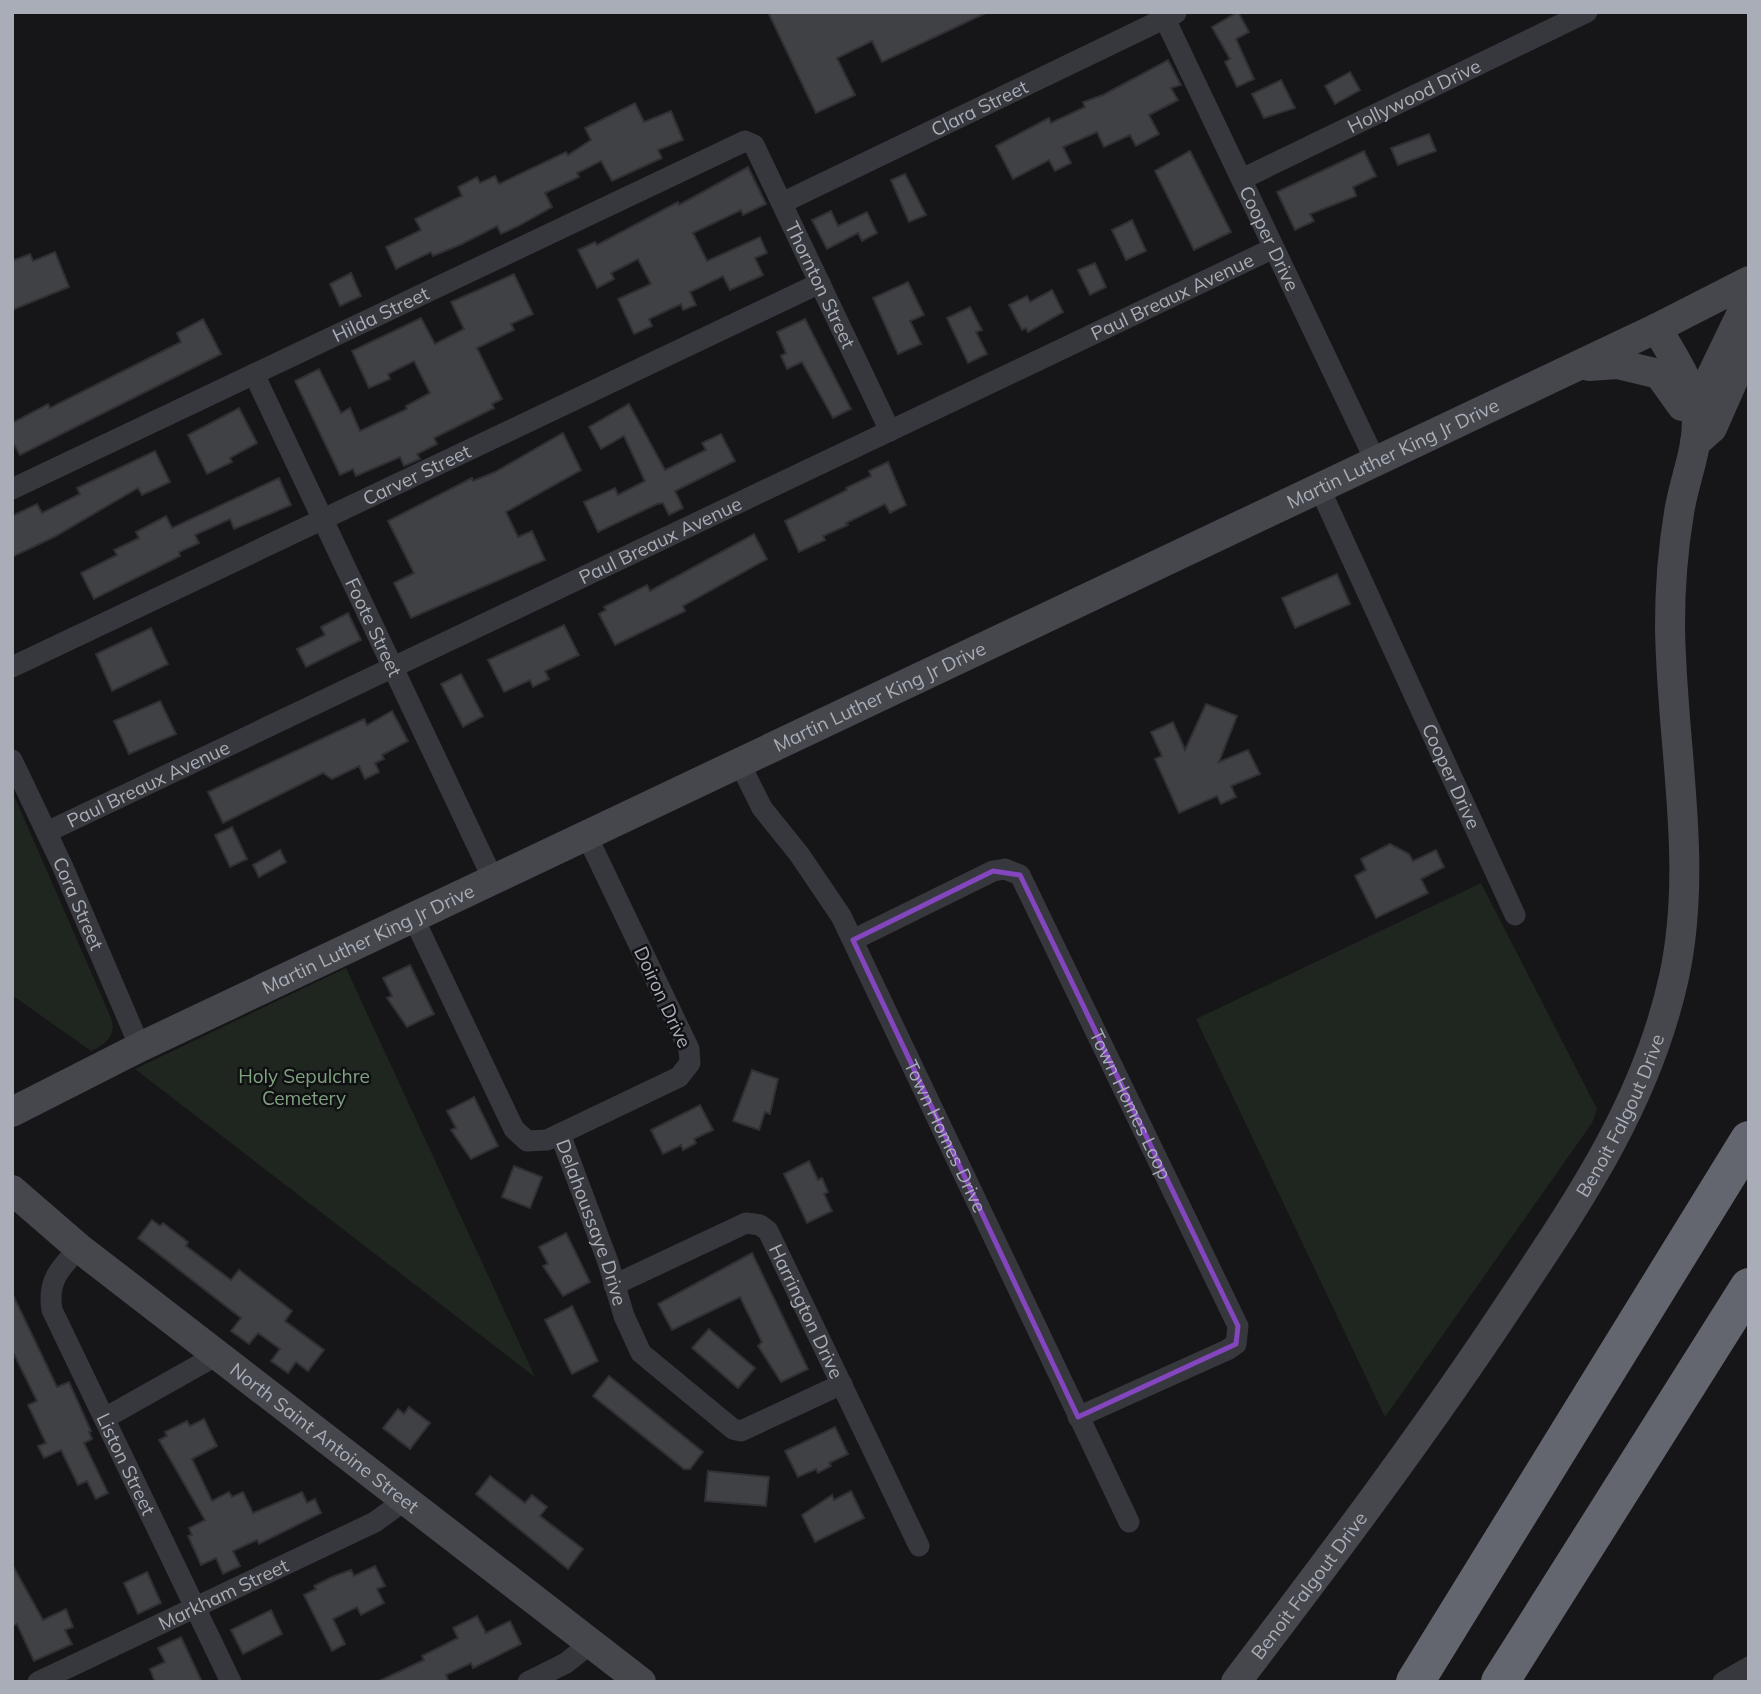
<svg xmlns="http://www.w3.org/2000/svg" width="1761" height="1694" font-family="Mulish,sans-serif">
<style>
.green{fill:#1e261f}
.building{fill:#404145;stroke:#303034;stroke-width:2}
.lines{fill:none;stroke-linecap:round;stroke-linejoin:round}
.street{stroke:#37383d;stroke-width:21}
.secondary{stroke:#45474d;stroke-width:30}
.highway{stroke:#63666e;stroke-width:38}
.marked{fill:none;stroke:#8446be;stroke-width:5;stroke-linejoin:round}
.labels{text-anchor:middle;stroke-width:5;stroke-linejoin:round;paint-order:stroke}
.street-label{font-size:19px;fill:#a8adb8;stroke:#111113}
.park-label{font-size:19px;fill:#7fa381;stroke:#111113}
</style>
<rect width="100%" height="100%" fill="#161618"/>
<g class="green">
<path d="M12,791L111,1018C117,1035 106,1044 91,1051L12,995Z"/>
<polygon points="1481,883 1597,1109 1592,1123 1385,1417 1196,1019"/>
<polygon points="346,968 535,1377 135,1069"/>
</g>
<g class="building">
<polygon points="768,12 988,12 882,62 872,41 837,58 855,95 816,113"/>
<polygon points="1238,12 1249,32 1236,39 1254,79 1237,87 1225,62 1230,59 1212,27"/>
<polygon points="1168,60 1181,85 1171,88 1178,100 1149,115 1159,134 1136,146 1130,135 1104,147 1097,132 1063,147 1071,163 1055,171 1049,160 1013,179 996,146 1049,118 1051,123 1085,107 1083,102 1103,95"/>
<polygon points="1350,72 1360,90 1335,104 1325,86"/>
<polygon points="1281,80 1295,108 1264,118 1252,94"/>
<polygon points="635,103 644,122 671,111 683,140 658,150 662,158 612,181 601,161 577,173 579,177 545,193 552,207 518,226 501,234 497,226 462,244 433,256 431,252 396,269 386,247 421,230 415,219 462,196 458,187 477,177 480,183 495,176 499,184 566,152 568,155 591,140 585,128"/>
<polygon points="1429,134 1436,151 1398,165 1391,148"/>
<polygon points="1190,151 1231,232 1194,250 1155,171"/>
<polygon points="1364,151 1376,176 1353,187 1356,196 1310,214 1314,221 1295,230 1277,192"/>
<polygon points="748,167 766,204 743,215 741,210 693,233 707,261 760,237 767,253 755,258 763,275 730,290 723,276 690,292 696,305 683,310 681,304 649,319 652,326 634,334 618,299 651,284 638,259 611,273 614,279 597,288 578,250 595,242 597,245 678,202 679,205"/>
<polygon points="905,174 926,215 909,222 891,180"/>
<polygon points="831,211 838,226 867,212 877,233 862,241 858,233 827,249 812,220"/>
<polygon points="1132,220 1146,251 1126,260 1112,230"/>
<polygon points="55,252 69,287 12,310 12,261 30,254 33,261"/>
<polygon points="1095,263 1106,287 1090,295 1078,270"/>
<polygon points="351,273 361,296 340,306 330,284"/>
<polygon points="514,274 533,314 511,324 514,330 477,348 502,399 492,404 494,408 434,438 437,444 417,454 420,459 404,466 400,457 356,476 353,469 340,475 295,381 319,369 341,413 350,408 360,431 407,409 406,406 430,393 414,361 388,374 390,379 369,388 352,351 421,318 435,344 464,329 451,302"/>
<polygon points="908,282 924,315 910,321 921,344 898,354 873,298"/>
<polygon points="1052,290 1063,312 1028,332 1026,328 1022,330 1009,305 1027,296 1030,302"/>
<polygon points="970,307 982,330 976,332 987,354 968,363 947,318"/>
<polygon points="203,319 221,354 20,455 12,441 12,423 48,404 50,408 181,342 177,333"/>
<polygon points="805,319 851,409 833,418 802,362 787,369 781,356 786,353 777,332"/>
<polygon points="629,404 665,470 706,450 702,443 721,434 735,461 675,491 683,508 669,515 663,503 657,504 598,532 584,502 615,488 618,495 645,481 624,436 601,449 589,427"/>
<polygon points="239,408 257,443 230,458 232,462 207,474 188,435"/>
<polygon points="563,433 581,470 506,512 518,537 532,531 545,560 411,618 394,583 414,573 388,521 472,478 473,481 495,472"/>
<polygon points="155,451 170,482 142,495 138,488 54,537 12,557 12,516 37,504 42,513 80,494 77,488"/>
<polygon points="888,462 906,505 890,513 885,504 846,523 848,525 823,536 825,540 799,552 785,521 847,490 846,488 871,476 869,471"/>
<polygon points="279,478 291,505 234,529 230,519 195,535 199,543 179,552 180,556 94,599 81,573 117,555 114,550 139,538 136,532 166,516 172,528"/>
<polygon points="754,534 767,559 683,606 685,611 615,645 599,614 606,610 604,607 647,585 650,591"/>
<polygon points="1337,574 1350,604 1295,628 1282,598"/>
<polygon points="348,613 361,640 306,667 297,649 325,635 321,627"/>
<polygon points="564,625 579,655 545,671 549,679 533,687 530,680 504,692 488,660"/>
<polygon points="151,628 168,664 112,691 96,654"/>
<polygon points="461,674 483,716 463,727 441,684"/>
<polygon points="160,701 176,734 129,754 114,721"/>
<polygon points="1206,704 1237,716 1219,762 1248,750 1260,774 1231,786 1236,797 1221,804 1217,796 1179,813 1155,759 1162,756 1151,732 1173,722 1185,750"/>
<polygon points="392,711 408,741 382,755 384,759 375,763 379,772 365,779 359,766 332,779 323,773 223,823 208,792 364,719 367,725"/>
<polygon points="232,827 247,859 230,867 215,835"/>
<polygon points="1390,844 1409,854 1413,861 1436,850 1444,867 1421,879 1428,893 1376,918 1355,876 1366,870 1361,859"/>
<polygon points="280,850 286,862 259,877 253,865"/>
<polygon points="410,965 434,1014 407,1027 387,998 392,996 383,978"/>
<polygon points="752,1070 778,1079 770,1114 765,1112 759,1130 733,1121"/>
<polygon points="474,1097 498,1146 471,1159 451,1130 456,1128 447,1111"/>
<polygon points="700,1105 713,1130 694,1139 696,1143 683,1150 681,1145 663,1154 651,1130"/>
<polygon points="809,1161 818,1180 822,1178 828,1192 824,1194 832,1211 807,1223 784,1174"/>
<polygon points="514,1166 542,1177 530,1208 502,1197"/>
<polygon points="152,1220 160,1226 163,1223 188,1242 186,1246 231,1280 239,1270 292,1311 285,1321 324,1350 308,1371 296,1362 288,1373 271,1361 280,1349 258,1333 249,1344 231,1331 241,1318 138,1238"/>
<polygon points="566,1233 590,1282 563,1296 543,1266 548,1264 539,1247"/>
<polygon points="752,1253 808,1369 781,1382 758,1346 762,1342 740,1297 672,1330 658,1304"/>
<polygon points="12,1293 57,1387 69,1382 91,1431 89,1432 92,1439 84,1443 108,1493 96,1499 87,1481 78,1485 61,1450 44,1458 38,1446 46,1443 28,1405 37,1401 12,1350"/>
<polygon points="572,1306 598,1361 572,1374 545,1320"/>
<polygon points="709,1329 755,1368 738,1388 692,1348"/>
<polygon points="609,1376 703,1452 690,1469 684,1469 593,1396"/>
<polygon points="409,1407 430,1423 410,1449 383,1428 398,1409 404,1414"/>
<polygon points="204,1419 217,1446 192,1459 212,1501 229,1492 232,1497 243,1492 253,1513 302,1492 307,1503 315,1499 321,1513 259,1544 257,1540 233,1551 240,1566 223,1574 216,1558 201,1565 188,1536 192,1535 189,1528 205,1520 159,1440 167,1436 165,1432 187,1421 190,1426"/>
<polygon points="835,1427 848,1454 829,1463 831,1466 818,1473 816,1469 798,1477 785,1451"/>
<polygon points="708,1471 769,1477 766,1506 705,1501"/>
<polygon points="490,1476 525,1503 532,1495 547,1507 540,1516 583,1549 568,1569 476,1494"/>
<polygon points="851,1491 864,1518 815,1542 802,1515 832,1495 834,1500"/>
<polygon points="12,1564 43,1620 66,1609 73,1627 65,1630 72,1644 34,1661 17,1624 12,1626"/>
<polygon points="375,1566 385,1586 377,1589 384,1603 361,1615 357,1607 333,1619 345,1644 332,1651 304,1595 316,1589 314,1586 334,1576 351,1570 354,1576"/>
<polygon points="147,1572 161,1603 138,1614 124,1583"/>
<polygon points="271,1610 282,1634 243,1654 231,1630"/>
<polygon points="477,1616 486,1633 510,1621 521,1644 473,1668 471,1663 446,1675 449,1682 377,1682 424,1660 422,1656 458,1638 453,1628"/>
<polygon points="181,1637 202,1682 155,1682 150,1669 165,1662 158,1648"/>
</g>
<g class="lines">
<g class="street">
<path id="s1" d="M1165,19L1375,460"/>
<path id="s2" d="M1242,179L1587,12"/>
<path id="s3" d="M782,203L1176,13"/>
<path id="s4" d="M254,374L493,879"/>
<path id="s5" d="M1319,487L1515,915"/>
<path id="s6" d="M12,489L745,141L754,145L890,431"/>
<path id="s7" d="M12,667L820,283"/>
<path id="s8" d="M12,760L62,865L140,1047"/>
<path id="s9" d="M739,762L762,808L799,854L841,916L1129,1522"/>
<path id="s10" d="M47,832L1274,248"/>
<polyline points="414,919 514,1129 527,1141 547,1140 679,1077 690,1063 689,1049 586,834"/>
<path id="s11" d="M853,940L993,871L1005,869L1020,875L1238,1326L1236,1344L1227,1350L1078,1417"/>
<path id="s12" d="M560,1134L608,1262L624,1316L641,1353L733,1429L741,1431L842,1384"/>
<path id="s13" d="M79,1248C60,1268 47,1281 52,1310L231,1682"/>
<path id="s14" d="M614,1285L746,1223L760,1225L768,1231L919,1546"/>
<polyline points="105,1418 217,1355"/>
<path id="s15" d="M38,1682L375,1522L405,1500"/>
<polyline points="528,1682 566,1663 591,1643"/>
<polyline points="1723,1682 1749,1667"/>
</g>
<g class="secondary">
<polyline points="1589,366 1617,364 1659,374 1682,406"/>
<polyline points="1696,408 1749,298"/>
<polyline points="1695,443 1712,428 1749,344"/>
<path id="s16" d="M12,1112L140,1047L1657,328L1749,281"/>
<path id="s17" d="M12,1190L79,1248L641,1682"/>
<path id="s18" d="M1236,1682C1332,1556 1427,1430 1514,1298C1582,1196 1647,1100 1674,977C1699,861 1671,743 1670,625C1670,588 1673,549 1679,513C1684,479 1701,444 1696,409C1691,382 1670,352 1657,328"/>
</g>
<g class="highway">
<polyline points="1415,1682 1749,1140"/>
<polyline points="1500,1682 1749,1287"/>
</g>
</g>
<path class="marked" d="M993,871L1020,875L1238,1326L1236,1344L1078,1417L853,940Z"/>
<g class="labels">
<g class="street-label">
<text dy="7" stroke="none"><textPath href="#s2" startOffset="191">Hollywood Drive</textPath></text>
<text dy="7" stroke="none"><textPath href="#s3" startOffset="219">Clara Street</textPath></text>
<text dy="7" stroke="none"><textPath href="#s1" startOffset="243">Cooper Drive</textPath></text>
<text dy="7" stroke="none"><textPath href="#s6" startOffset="976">Thornton Street</textPath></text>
<text dy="7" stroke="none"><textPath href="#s10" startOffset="1246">Paul Breaux Avenue</textPath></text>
<text dy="7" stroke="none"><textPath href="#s6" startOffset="408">Hilda Street</textPath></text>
<text dy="7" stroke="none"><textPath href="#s16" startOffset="1530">Martin Luther King Jr Drive</textPath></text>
<text dy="7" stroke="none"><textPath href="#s7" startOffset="448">Carver Street</textPath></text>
<text dy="7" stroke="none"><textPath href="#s10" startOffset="679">Paul Breaux Avenue</textPath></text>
<text dy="7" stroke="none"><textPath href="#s4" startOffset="280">Foote Street</textPath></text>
<text dy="7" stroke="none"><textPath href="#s16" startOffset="962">Martin Luther King Jr Drive</textPath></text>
<text dy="7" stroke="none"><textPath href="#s5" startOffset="318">Cooper Drive</textPath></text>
<text dy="7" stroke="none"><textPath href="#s10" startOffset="112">Paul Breaux Avenue</textPath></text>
<text dy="7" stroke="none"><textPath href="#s8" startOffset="158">Cora Street</textPath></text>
<text dy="7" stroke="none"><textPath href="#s16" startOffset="396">Martin Luther King Jr Drive</textPath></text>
<text transform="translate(663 997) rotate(65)" y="7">Doiron Drive</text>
<text dy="7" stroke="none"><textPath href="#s11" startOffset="439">Town Homes Loop</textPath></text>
<text dy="7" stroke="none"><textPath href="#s18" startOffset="686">Benoit Falgout Drive</textPath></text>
<text dy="7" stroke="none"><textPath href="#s9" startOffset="429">Town Homes Drive</textPath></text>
<text dy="7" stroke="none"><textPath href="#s12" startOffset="94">Delahoussaye Drive</textPath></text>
<text dy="7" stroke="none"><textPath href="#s14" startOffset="259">Harrington Drive</textPath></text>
<text dy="7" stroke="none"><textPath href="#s17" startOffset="399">North Saint Antoine Street</textPath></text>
<text dy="7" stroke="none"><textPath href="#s13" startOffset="242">Liston Street</textPath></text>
<text dy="7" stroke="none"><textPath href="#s18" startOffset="121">Benoit Falgout Drive</textPath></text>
<text dy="7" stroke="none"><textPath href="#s15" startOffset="205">Markham Street</textPath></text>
</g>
<g class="park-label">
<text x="304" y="1083">Holy Sepulchre<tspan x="304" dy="22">Cemetery</tspan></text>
</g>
</g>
<rect width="1761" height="1694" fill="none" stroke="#a8adb8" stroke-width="28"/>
</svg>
